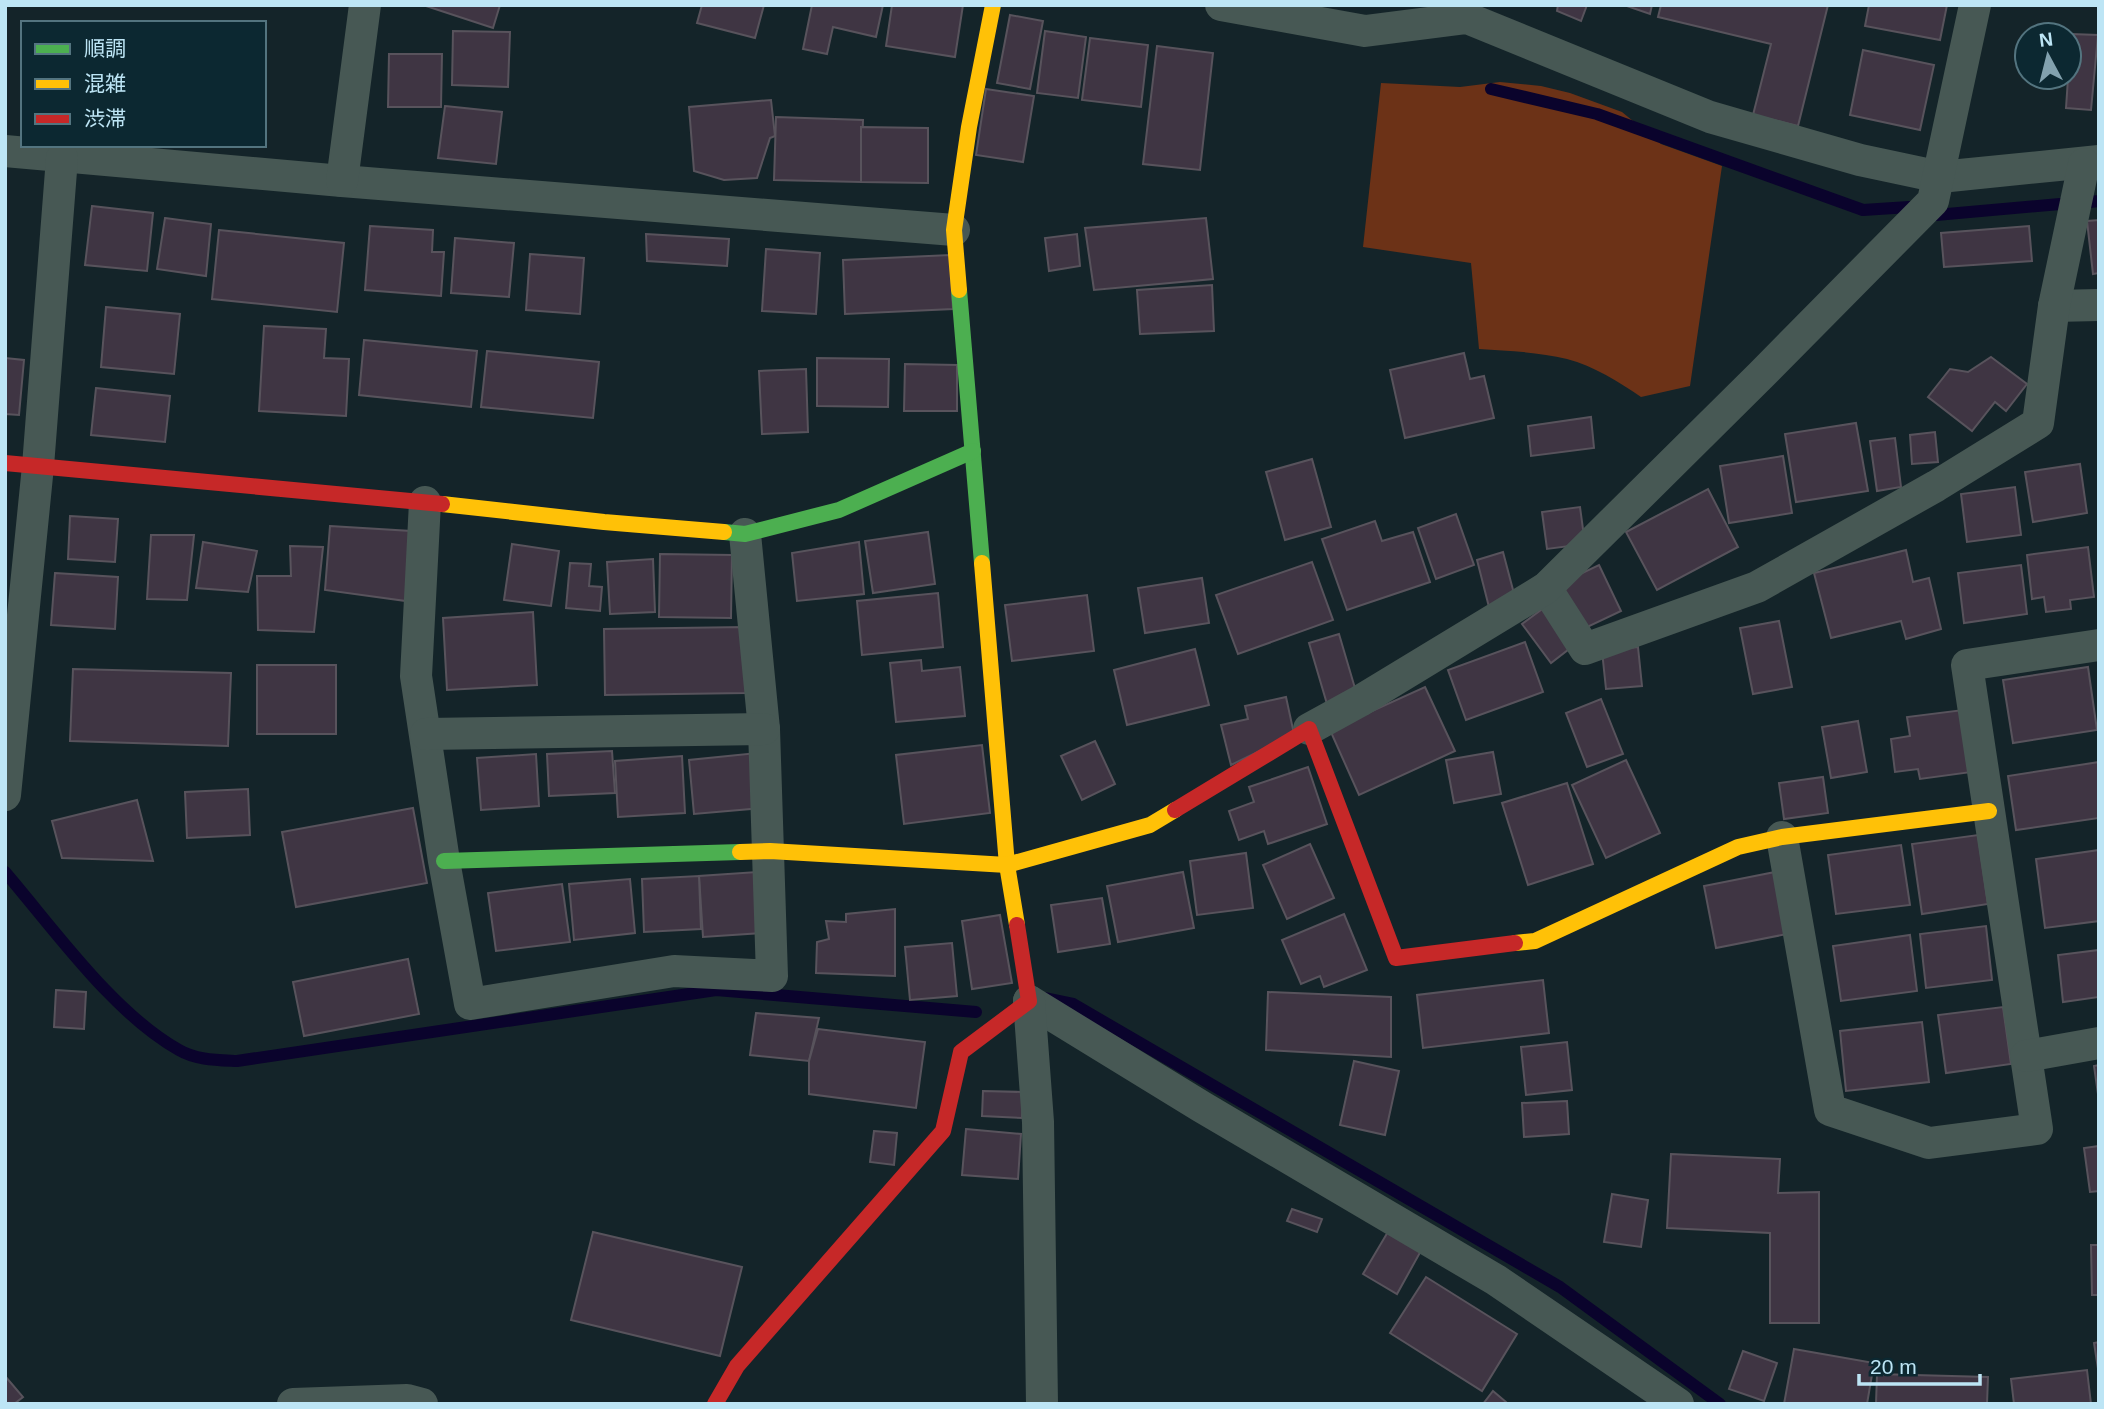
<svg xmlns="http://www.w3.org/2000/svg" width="2104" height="1409" font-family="Arial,'Noto Sans JP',sans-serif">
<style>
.green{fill:#6c3217}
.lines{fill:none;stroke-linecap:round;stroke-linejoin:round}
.stream{stroke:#0a032c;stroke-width:12}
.building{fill:#3f3543;stroke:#58535c;stroke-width:2}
.street{stroke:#475854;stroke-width:32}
.fast{stroke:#4caf50;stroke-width:16}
.slow{stroke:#ffc107;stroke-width:16}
.jam{stroke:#c62828;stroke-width:16}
</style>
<rect width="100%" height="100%" fill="#142429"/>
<path class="green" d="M1500,82L1541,86L1570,93L1622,112L1661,144L1722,166L1690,386L1641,397C1619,382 1594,366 1567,359C1539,352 1508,351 1479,349L1471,263L1363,247L1381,83L1460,87Z"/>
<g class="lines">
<g class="stream">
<polyline points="1491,89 1597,114 1863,210 1909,207"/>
<polyline points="2090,202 2099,201"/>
<polyline points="1936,215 2060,204"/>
<path d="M5,872C54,929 113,1013 179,1050C196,1060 217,1060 237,1061L716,990L976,1012"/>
<polyline points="1044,998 1073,1004 1560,1287 1720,1404"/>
</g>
</g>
<g class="building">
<polygon points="423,5 500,5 493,28"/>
<polygon points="702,5 764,5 755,38 697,23"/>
<polygon points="812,5 883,5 876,37 833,27 827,54 803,49"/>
<polygon points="892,5 963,5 955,57 886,46"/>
<polygon points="1558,5 1587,5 1581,21 1557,11"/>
<polygon points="1624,5 1652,5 1650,14"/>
<polygon points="1661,5 1828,5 1798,126 1753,115 1771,44 1658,17"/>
<polygon points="1869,5 1947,5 1940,40 1865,26"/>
<polygon points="1010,15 1043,21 1030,89 997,83"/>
<polygon points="453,31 510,32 508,87 452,85"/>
<polygon points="1045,31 1086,37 1078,98 1037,93"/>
<polygon points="2071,34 2098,35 2091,110 2066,108"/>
<polygon points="1090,38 1148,45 1141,107 1082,100"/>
<polygon points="1157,46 1213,53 1200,170 1143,164"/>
<polygon points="1863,50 1934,65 1920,130 1850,115"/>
<polygon points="389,54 442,54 441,107 388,107"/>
<polygon points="986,89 1034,96 1023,162 976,155"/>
<polygon points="771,100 775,136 770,138 757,178 724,180 694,171 689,107"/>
<polygon points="445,106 502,112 496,164 438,158"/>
<polygon points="776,117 863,120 861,182 774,180"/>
<polygon points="861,127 928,128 928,183 861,182"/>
<polygon points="92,206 153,213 147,271 85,265"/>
<polygon points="165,218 211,224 206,276 157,269"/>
<polygon points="1206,218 1213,279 1094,290 1085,228"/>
<polygon points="2099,220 2099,273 2093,274 2087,221"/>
<polygon points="370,226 433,230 432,252 444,252 441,296 365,290"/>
<polygon points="2029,226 2032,261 1944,267 1941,233"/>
<polygon points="219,230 344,243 337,312 212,299"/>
<polygon points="646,234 729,239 727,266 647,261"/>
<polygon points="1077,234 1080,266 1049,271 1045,238"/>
<polygon points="455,238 514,243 509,297 451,293"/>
<polygon points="766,249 820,253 816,314 762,311"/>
<polygon points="530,254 584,258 580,314 526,310"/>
<polygon points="950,255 953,309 845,314 843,260"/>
<polygon points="1212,285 1214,331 1140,334 1137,290"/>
<polygon points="106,307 180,314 174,374 101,367"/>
<polygon points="264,326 326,329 324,358 349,359 346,416 259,411"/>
<polygon points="364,340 477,351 471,407 359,395"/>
<polygon points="487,351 599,362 593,418 481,407"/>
<polygon points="1464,353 1470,379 1484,376 1494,418 1405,438 1390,370"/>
<polygon points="1991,357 2027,384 2006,411 1995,402 1972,431 1928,397 1950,369 1968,372"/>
<polygon points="5,358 24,360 19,415 5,414"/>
<polygon points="817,358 889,359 888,407 817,406"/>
<polygon points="905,364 957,365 957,411 904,411"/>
<polygon points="806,369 808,432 762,434 759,371"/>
<polygon points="96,388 170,396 165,442 91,435"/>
<polygon points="1591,417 1594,448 1531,456 1528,426"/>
<polygon points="1856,423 1868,491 1796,502 1785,434"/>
<polygon points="1935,432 1938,462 1912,464 1910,435"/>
<polygon points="1895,438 1901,487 1877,491 1870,441"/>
<polygon points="1783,456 1792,513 1729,523 1720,466"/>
<polygon points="1312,459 1331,527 1285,540 1266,472"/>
<polygon points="2080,464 2087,513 2033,522 2025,472"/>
<polygon points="2015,487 2021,535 1967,542 1961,494"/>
<polygon points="1708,489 1738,547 1657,590 1626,532"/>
<polygon points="1580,507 1585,544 1547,549 1542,512"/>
<polygon points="1456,514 1474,565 1436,579 1418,528"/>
<polygon points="70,516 118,519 115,562 68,559"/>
<polygon points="1375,521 1382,541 1413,532 1430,582 1347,610 1322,539"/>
<polygon points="330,526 411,531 406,601 325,590"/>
<polygon points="928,532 935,584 873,593 865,541"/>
<polygon points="151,535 194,535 187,600 147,599"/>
<polygon points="203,542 257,551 248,592 196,588"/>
<polygon points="859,542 864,594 797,601 792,553"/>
<polygon points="512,544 559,551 551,606 504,600"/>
<polygon points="290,546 323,547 314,632 258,630 257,576 291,576"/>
<polygon points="2088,547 2094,597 2070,600 2071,609 2046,612 2044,597 2032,599 2027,555"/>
<polygon points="1906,550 1913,582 1929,578 1941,629 1906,639 1901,621 1831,638 1814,573"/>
<polygon points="1503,552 1517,605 1490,611 1477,560"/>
<polygon points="660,554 732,555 731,618 659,617"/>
<polygon points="653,559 655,612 610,614 607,562"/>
<polygon points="1312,562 1333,620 1238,654 1216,595"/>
<polygon points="570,563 591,564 589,586 602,587 600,611 566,608"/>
<polygon points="1599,565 1621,611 1581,630 1559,584"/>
<polygon points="2021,565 2027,614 1964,623 1958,573"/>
<polygon points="55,573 118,577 115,629 51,625"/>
<polygon points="1202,578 1209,623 1145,633 1138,588"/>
<polygon points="938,593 943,647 862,655 857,601"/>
<polygon points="1087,595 1094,651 1012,661 1005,605"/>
<polygon points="1545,607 1573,646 1551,663 1522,624"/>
<polygon points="533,612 537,685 447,690 443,618"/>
<polygon points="1779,621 1792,687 1753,694 1740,628"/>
<polygon points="745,627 746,693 605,695 604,629"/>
<polygon points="1339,634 1357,695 1327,704 1309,643"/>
<polygon points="1525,642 1543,692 1466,720 1448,670"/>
<polygon points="1638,647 1642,686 1606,689 1602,651"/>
<polygon points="1195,649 1209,705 1127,725 1114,670"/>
<polygon points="921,660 922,671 960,667 965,716 896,722 890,663"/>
<rect x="257" y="665" width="79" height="69"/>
<polygon points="2088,667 2097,730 2013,743 2003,680"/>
<polygon points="73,669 231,673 228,746 70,741"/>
<polygon points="1425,687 1455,751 1359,795 1330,730"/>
<polygon points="1286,697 1294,734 1231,765 1221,725 1248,719 1245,706"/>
<polygon points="1601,699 1623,754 1587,767 1566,713"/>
<polygon points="1971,709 1979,771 1920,779 1918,769 1895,772 1891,739 1910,736 1907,717"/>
<polygon points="1858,721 1867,772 1831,778 1822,727"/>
<polygon points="1095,741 1115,784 1082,800 1061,756"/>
<polygon points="982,745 990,813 904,824 896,755"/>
<polygon points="612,751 615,793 549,796 547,754"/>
<polygon points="1493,752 1501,794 1454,803 1446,760"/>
<polygon points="757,753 762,808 694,814 689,760"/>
<polygon points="536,754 539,806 481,810 477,758"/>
<polygon points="682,756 685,813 618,817 615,761"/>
<polygon points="1626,760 1660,833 1606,858 1572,785"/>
<polygon points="2099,762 2099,818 2016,830 2008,776"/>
<polygon points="1308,767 1327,824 1268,844 1264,831 1239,840 1229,811 1254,802 1249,787"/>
<polygon points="1823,777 1828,813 1784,819 1779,783"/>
<polygon points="1567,783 1593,864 1528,885 1502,803"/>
<polygon points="248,789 250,835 187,838 185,792"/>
<polygon points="137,800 153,861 62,858 52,821"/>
<polygon points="413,808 427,883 296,907 282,832"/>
<polygon points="1978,835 1988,904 1922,914 1912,844"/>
<polygon points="1310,844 1334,898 1287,919 1263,865"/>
<polygon points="1901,845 1910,905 1836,914 1828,855"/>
<polygon points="2099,850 2099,921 2045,928 2036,859"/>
<polygon points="1246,853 1253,908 1197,915 1190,861"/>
<polygon points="757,872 762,933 703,937 699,876"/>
<polygon points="1183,872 1194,928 1118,942 1107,886"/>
<polygon points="1775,872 1787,934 1716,948 1704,886"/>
<polygon points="699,876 701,929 644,932 642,879"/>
<polygon points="630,879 635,933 574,940 569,884"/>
<polygon points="562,884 570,942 496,951 488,893"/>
<polygon points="1102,898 1110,944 1058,952 1051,905"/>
<polygon points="895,909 895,976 816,973 817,942 829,939 826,921 846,922 846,914"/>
<polygon points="1344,914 1367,970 1324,987 1320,976 1301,984 1282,940"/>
<polygon points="1000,915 1012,983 972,989 962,921"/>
<polygon points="1986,926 1992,980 1926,988 1920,934"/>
<polygon points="1910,935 1917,991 1841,1001 1833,946"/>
<polygon points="952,943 957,996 910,1000 905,947"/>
<polygon points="2099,950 2099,997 2063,1002 2058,955"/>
<polygon points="408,959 419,1014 304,1036 293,982"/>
<polygon points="1543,980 1549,1033 1423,1048 1417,995"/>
<polygon points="56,990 86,992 84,1029 54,1027"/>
<polygon points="1268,992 1391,997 1391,1057 1266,1050"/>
<polygon points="2003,1007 2011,1064 1946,1073 1938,1015"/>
<polygon points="756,1013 819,1018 809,1061 750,1055"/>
<polygon points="1922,1022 1929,1082 1846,1091 1840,1031"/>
<polygon points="818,1029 925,1042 916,1108 809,1094 809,1061"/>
<polygon points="1567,1042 1572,1090 1526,1095 1521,1047"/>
<polygon points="1354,1061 1399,1071 1385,1135 1340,1125"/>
<polygon points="2099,1065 2099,1101 2094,1066"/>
<polygon points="983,1091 1023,1092 1022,1118 982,1116"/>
<polygon points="1567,1101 1569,1134 1524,1137 1522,1103"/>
<polygon points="966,1129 1021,1134 1018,1179 962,1175"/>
<polygon points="874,1131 897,1133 894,1165 870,1162"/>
<polygon points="2099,1146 2099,1191 2090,1192 2084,1148"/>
<polygon points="1671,1154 1780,1159 1778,1193 1819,1192 1819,1323 1770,1323 1770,1233 1667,1228"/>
<polygon points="1612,1194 1648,1200 1641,1247 1604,1242"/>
<polygon points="1292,1209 1322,1219 1317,1232 1287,1221"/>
<polygon points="1389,1230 1422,1249 1397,1294 1363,1274"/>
<polygon points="593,1232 742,1267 720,1356 571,1320"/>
<polygon points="2091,1245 2099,1245 2099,1295 2092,1295"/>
<polygon points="1426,1277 1517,1334 1482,1391 1390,1333"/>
<polygon points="2099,1342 2099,1375 2094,1343"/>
<polygon points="1794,1349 1874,1363 1867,1404 1784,1404"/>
<polygon points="1743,1351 1777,1363 1764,1401 1729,1389"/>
<polygon points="2087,1370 2091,1404 2014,1404 2011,1379"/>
<polygon points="1877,1374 1988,1377 1987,1404 1876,1404"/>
<polygon points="5,1376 23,1397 14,1404 5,1404"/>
<polygon points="1493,1391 1506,1402 1505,1404 1483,1404"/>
</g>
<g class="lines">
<g class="street">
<polyline points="1221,5 1365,31 1467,18 1710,117 1860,160 1940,177 2099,161"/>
<polyline points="5,151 342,181 954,230"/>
<polyline points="342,181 365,5"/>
<polyline points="2054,306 2099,305"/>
<polyline points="425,502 416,676 444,861 470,1004 674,971 772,976 764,729 745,534"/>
<polyline points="1546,588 1585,649 1757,587 1936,486 2038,423 2054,306 2084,164"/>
<polyline points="1309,729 1360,701 1546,588 1761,375 1933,201 1975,5"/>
<polyline points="426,734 764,729"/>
<polyline points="5,795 38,466 62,158"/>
<polyline points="1782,837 1830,1110 1929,1143 2037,1129 1967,665 2099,645"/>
<polyline points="1029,1001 1202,1107 1496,1280 1678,1404"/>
<polyline points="1029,1001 1038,1122 1042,1404"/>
<polyline points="2026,1056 2099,1043"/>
<polyline points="293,1404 407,1400 422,1404"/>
</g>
<g class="fast">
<polyline points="959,290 982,563"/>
<polyline points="724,532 745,534 839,510 973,451"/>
<polyline points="444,861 740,852"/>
</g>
<g class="slow">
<polyline points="959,290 954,230 969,127 993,5"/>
<polyline points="442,504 604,522 724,532"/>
<polyline points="982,563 1007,865 1017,925"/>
<polyline points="740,852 770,851 1007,865 1150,825 1175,810"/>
<polyline points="1515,943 1535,941 1738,847 1782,837 1989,811"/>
</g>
<g class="jam">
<polyline points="5,463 442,504"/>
<polyline points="1175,810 1309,729 1396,958 1515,943"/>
<polyline points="715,1404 737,1366 943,1131 961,1052 1029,1001 1017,925"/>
</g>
</g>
<rect width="2104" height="1409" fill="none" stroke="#bde5f5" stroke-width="14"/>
<rect x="21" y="21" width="245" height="126" fill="#0c2831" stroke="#53747f" stroke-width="2"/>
<rect x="35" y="44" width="35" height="10" fill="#4caf50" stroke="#53747f" stroke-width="2"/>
<text x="84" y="56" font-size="21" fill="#bde5f5">順調</text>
<rect x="35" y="79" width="35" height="10" fill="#ffc107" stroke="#53747f" stroke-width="2"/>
<text x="84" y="91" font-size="21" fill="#bde5f5">混雑</text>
<rect x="35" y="114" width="35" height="10" fill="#c62828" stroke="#53747f" stroke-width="2"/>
<text x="84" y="126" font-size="21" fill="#bde5f5">渋滞</text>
<g transform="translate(2048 56) rotate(353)"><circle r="33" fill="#0c2831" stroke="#53747f" stroke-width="2"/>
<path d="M0-5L12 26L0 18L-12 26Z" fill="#82a1ae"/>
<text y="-10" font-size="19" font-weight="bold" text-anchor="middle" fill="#bde5f5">N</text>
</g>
<path d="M1859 1374v10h121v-10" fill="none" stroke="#bde5f5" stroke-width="3.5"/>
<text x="1870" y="1374" font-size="21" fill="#bde5f5" stroke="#0c2831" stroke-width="5" paint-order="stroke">20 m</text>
</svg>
